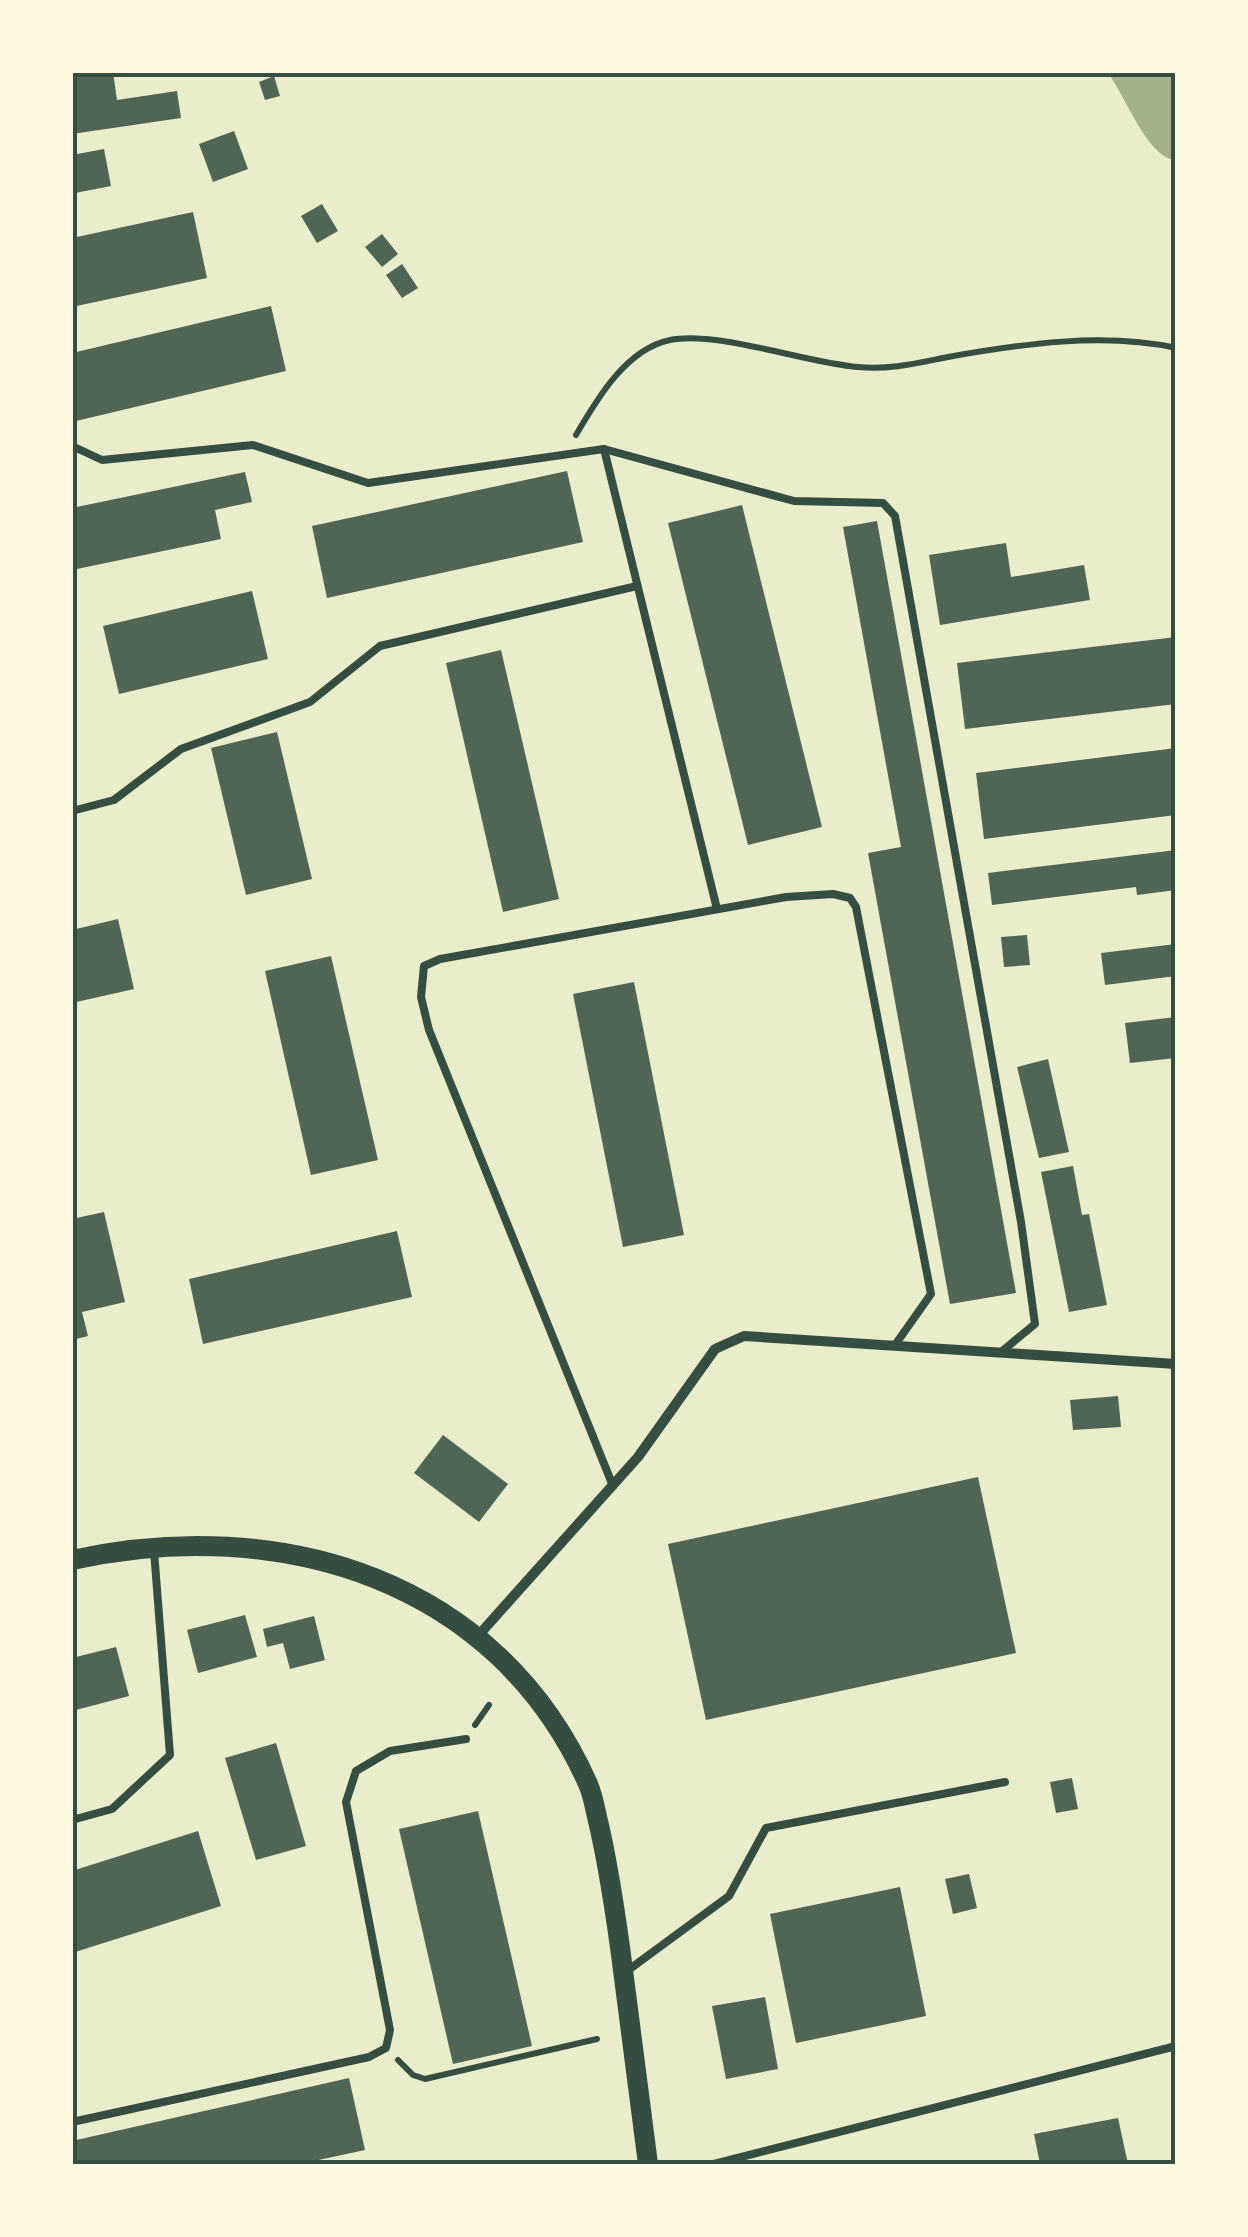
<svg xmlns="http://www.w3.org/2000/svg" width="1248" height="2237" font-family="'Sofia Sans Condensed',sans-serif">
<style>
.water{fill:#a3b18a}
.building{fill:#4f6655}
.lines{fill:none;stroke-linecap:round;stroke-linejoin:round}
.path{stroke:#344e41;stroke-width:6}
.service{stroke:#344e41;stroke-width:8}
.minor{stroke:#344e41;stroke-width:10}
.secondary{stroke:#344e41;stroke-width:20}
.neatline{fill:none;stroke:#344e41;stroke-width:4}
</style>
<rect width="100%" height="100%" fill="#e9edc9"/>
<path class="water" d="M1108,73H1175V160C1147,157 1125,95 1108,73Z"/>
<g class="building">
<polygon points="113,72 117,100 177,91 181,118 72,134 72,78"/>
<polygon points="274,76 280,96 265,100 259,82"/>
<polygon points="234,131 248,169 213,182 199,144"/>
<polygon points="104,149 111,186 75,193 72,155"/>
<polygon points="322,204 338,231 317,243 301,216"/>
<polygon points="193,212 207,278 72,307 72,238"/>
<polygon points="382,234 398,254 382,267 365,247"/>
<polygon points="402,264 418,288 402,298 386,275"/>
<polygon points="271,306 286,371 76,421 72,408 72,353"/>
<polygon points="567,471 583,542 327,598 312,526"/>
<polygon points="245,472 252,502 215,510 221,539 72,570 72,508"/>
<polygon points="742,505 822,827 748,845 668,523"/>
<polygon points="877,521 1016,1293 950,1304 868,853 901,847 843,527"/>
<polygon points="1006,543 1011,577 1084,565 1090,600 940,625 929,555"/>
<polygon points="252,591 268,659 119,694 103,626"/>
<polygon points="1176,637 1176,704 965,729 957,663"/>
<polygon points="501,650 559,899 503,912 446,663"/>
<polygon points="277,732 312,879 246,895 211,748"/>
<polygon points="1176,748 1176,815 984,839 976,773"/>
<polygon points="1176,850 1176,890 1137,895 1136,887 992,905 988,873"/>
<polygon points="118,919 134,989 72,1003 72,930"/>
<polygon points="1027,935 1030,965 1004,967 1001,937"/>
<polygon points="1176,944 1176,976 1105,985 1101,953"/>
<polygon points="331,956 378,1160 311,1175 265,971"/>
<polygon points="634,982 684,1235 623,1247 573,994"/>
<polygon points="1176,1017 1176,1058 1130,1063 1125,1023"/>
<polygon points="1048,1059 1069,1152 1039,1158 1017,1067"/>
<polygon points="1073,1166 1082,1215 1089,1214 1107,1305 1069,1312 1041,1172"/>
<polygon points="104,1212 125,1302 82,1312 88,1336 72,1340 72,1219"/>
<polygon points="397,1231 412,1297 203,1344 189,1279"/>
<polygon points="1118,1396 1121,1427 1073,1430 1070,1400"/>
<polygon points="443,1435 508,1484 479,1522 414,1473"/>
<polygon points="978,1477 1016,1653 706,1720 668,1544"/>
<polygon points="245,1615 257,1657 198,1673 187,1630"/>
<polygon points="314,1616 325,1660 290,1669 283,1643 267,1647 263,1629"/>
<polygon points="116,1647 129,1696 72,1711 72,1658"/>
<polygon points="276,1743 306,1846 256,1860 225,1758"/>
<polygon points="1072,1778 1078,1809 1056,1813 1050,1782"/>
<polygon points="478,1811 532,2046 453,2064 399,1829"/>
<polygon points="198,1831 221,1906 72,1953 72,1871"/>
<polygon points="969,1874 977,1908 953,1914 945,1879"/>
<polygon points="900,1887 926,2016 796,2043 770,1914"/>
<polygon points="765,1997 778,2069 726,2079 712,2006"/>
<polygon points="349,2078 365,2150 300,2164 72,2164 72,2141"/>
<polygon points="1118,2118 1128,2164 1040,2164 1034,2134"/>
</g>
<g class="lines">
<g class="path">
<path d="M576,435C597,399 626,349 670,340C716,330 806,363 858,367C890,370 917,363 948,357C1021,344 1103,332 1176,348"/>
<polyline points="475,1725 489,1705"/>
<polyline points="398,2060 413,2075 425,2079 597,2039"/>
</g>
<g class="service">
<polyline points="72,446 102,460 253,445 368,483 604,449 794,501 883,503 895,516 1021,1222 1035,1324 1001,1352"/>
<polyline points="604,449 717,909"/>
<polyline points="72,811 114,800 181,749 310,702 380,646 637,586"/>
<polyline points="613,1486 429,1030 421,997 424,966 440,959 786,897 833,894 850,898 856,907 931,1294 895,1345"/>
<polyline points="72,1820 112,1809 170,1755 154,1551"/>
<polyline points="627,1971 729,1896 766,1828 1005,1782"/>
<polyline points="72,2122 369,2057 386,2048 390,2030 346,1802 356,1771 390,1751 466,1739"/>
<polyline points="714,2164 1176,2046"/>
</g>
<polyline class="minor" points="477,1637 638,1457 715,1349 744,1336 1176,1364"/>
<path class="secondary" d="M72,1560C280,1514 497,1579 588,1784C593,1795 595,1809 598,1821C608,1863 614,1904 620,1947C629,2020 639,2092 648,2164"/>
</g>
<rect width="1248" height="2237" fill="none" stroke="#fefae0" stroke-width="150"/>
<rect x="75" y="75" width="1098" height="2087" class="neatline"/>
</svg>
